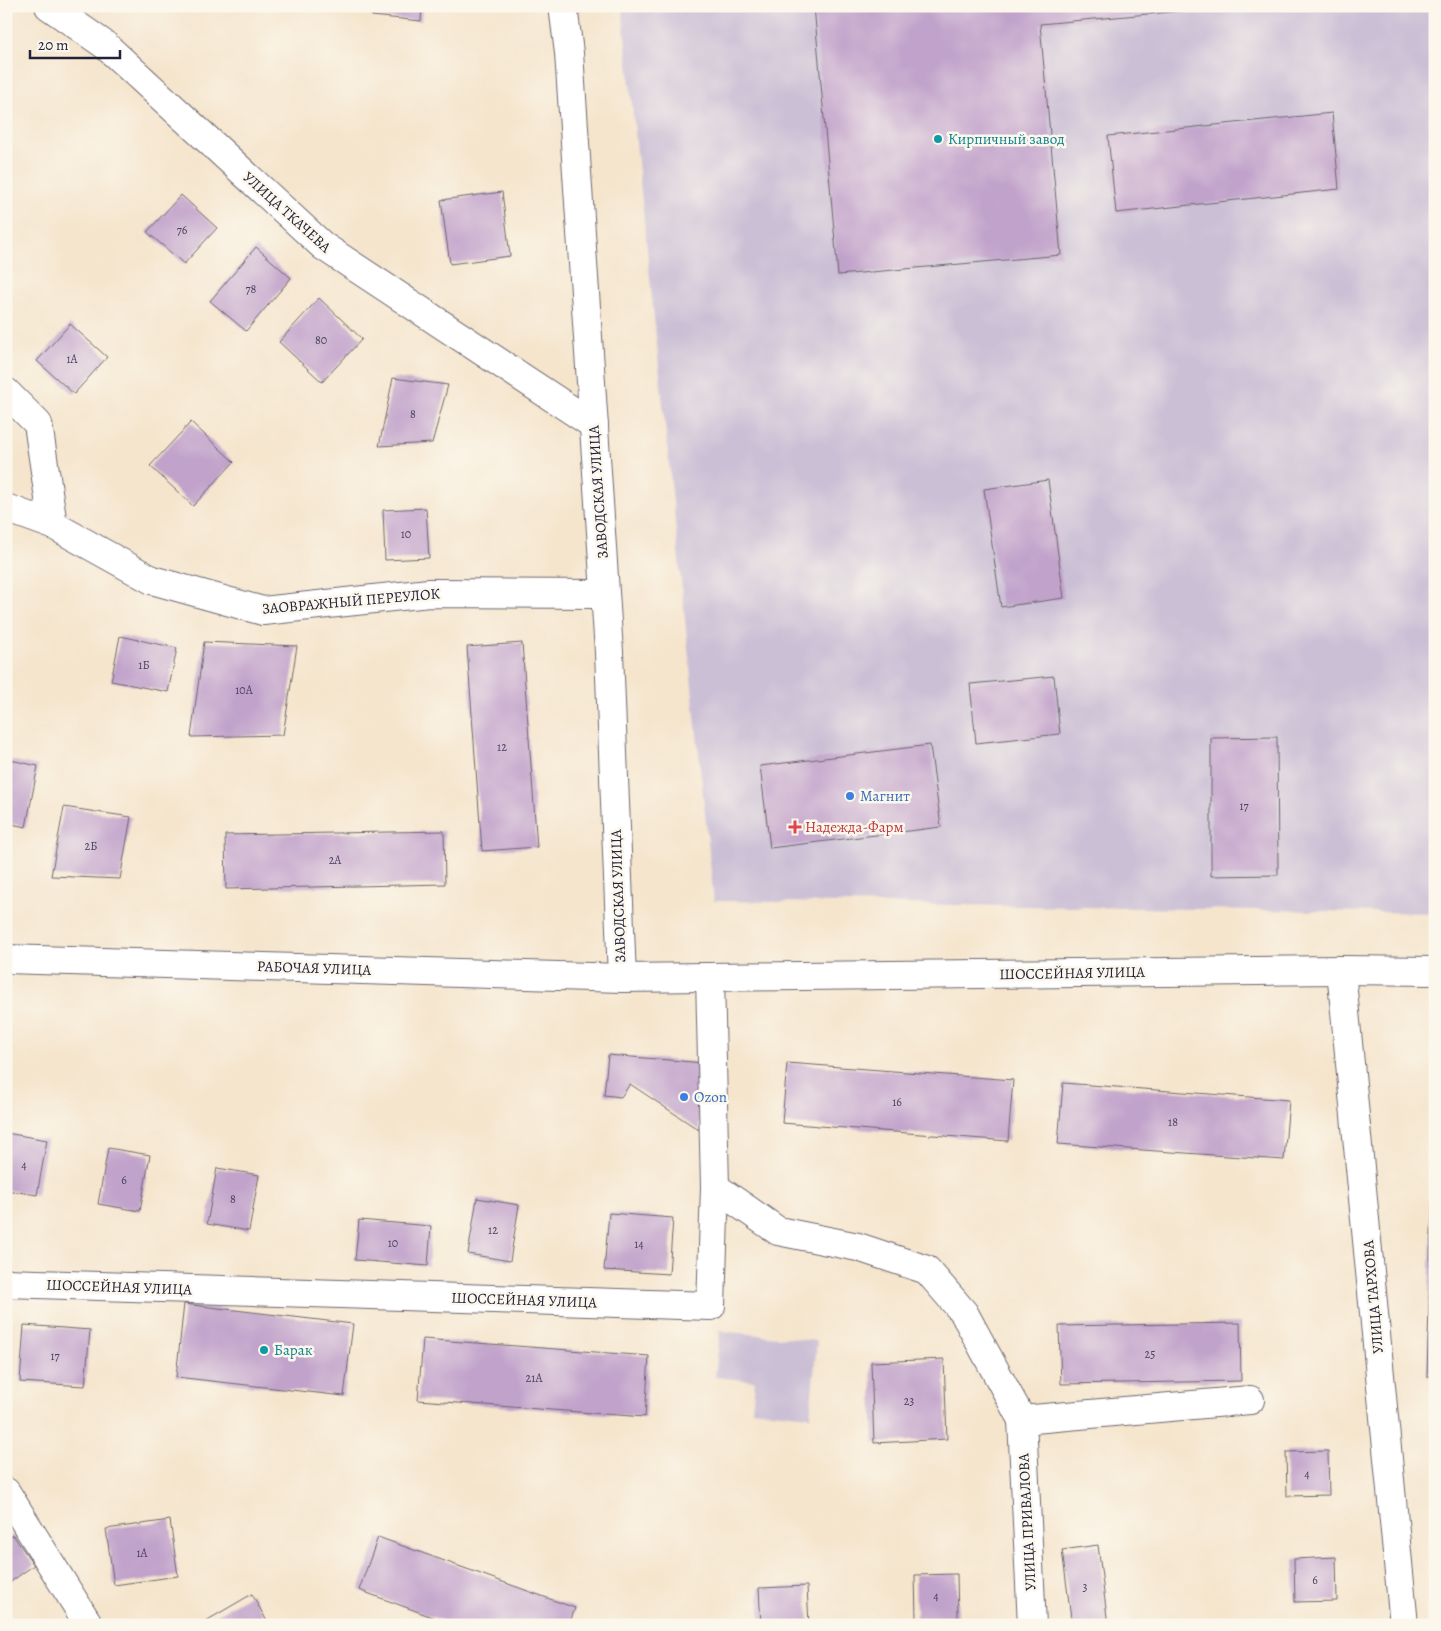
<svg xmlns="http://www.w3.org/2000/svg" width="1441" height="1631" font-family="Alegreya,serif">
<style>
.industrial{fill:#cbbfd5}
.building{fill:#c1a2cb}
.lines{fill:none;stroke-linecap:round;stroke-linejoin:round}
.minor-casing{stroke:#6c666e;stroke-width:30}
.major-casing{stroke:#6c666e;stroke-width:30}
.minor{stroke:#fff;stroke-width:28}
.major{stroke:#fff;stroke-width:28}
.culture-dot{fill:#0f9aa8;stroke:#fbf7ec;stroke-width:2}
.shop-dot{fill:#3f7fe0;stroke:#fbf7ec;stroke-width:2}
.health-dot{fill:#e0444e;stroke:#fbf7ec;stroke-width:2}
.labels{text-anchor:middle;stroke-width:5;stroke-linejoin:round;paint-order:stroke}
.number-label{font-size:12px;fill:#4a425f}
.culture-label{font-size:15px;fill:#0d838f;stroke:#fbf7ec;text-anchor:start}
.street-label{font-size:15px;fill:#22223b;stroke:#fbf7ec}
.shop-label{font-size:15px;fill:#366cbe;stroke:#fbf7ec;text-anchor:start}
.health-label{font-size:15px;fill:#be3a42;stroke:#fbf7ec;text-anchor:start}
</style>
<rect width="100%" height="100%" fill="#fbf7ec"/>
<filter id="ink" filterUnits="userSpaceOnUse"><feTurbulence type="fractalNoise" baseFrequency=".02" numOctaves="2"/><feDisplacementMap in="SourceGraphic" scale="10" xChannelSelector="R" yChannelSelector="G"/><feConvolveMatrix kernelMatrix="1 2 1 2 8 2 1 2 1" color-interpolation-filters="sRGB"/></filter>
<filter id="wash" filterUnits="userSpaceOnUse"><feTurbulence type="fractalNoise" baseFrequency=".0096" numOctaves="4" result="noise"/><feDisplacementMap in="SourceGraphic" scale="20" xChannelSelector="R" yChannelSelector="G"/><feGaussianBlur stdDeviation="1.12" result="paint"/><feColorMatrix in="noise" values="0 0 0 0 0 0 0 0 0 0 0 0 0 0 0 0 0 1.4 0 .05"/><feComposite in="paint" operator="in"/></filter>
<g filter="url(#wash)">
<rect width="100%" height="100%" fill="#f5e5cd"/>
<g class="industrial">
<polygon points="622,6 1435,6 1435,913 714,901"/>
<polygon points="720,1331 817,1341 810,1416 752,1410 755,1381 715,1377"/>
</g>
<g id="blocks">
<g class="building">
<polygon points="373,6 422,6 421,21 372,16"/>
<polygon points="814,6 1213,6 1213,8 1040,24 1061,255 838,275"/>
<polygon points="1332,113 1339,189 1116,213 1108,136"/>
<polygon points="502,192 510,256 450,264 441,200"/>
<polygon points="181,195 217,228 184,264 147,232"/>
<polygon points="256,247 291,278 246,331 210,301"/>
<polygon points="319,298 362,339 322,382 279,342"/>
<polygon points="70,324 107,357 74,394 37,361"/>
<polygon points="393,378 448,385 432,443 379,446"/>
<polygon points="191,422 234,462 193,506 150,466"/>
<polygon points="1048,480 1064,598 1001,607 984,489"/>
<polygon points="426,508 429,558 385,560 383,510"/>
<polygon points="120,636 177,648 168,692 111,681"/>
<polygon points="204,642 297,646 283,735 191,737"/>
<polygon points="522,643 537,847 482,851 467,647"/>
<polygon points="1054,676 1060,734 976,743 970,684"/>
<polygon points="1277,737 1278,875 1211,876 1211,738"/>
<polygon points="930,745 941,827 770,848 760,766"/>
<polygon points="6,759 38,766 26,827 6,823"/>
<polygon points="64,807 131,817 120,879 51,876"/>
<polygon points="444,831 445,884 226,889 225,835"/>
<polygon points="608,1055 705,1063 699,1130 630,1084 621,1097 604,1095"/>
<polygon points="787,1063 1013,1080 1008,1141 782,1123"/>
<polygon points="1063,1083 1289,1100 1284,1160 1058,1144"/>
<polygon points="6,1133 47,1140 37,1195 6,1190"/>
<polygon points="108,1148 150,1155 140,1211 98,1204"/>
<polygon points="1433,1166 1435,1166 1435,1376 1427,1376"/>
<polygon points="217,1168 259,1175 249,1231 207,1224"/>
<polygon points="477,1198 519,1205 510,1261 468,1254"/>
<polygon points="609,1213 673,1218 669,1274 604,1270"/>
<polygon points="359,1220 431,1226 428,1266 355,1260"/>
<polygon points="184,1304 353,1324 344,1396 176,1377"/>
<polygon points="1240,1323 1241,1381 1061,1384 1059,1326"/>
<polygon points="24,1325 90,1330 85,1386 20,1382"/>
<polygon points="423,1339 649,1356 645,1417 418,1400"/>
<polygon points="944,1359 947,1439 874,1443 871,1362"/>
<polygon points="1328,1451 1329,1495 1287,1496 1286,1452"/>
<polygon points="170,1520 178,1576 114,1585 106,1529"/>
<polygon points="13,1535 34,1565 6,1585 6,1539"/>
<polygon points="378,1537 575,1608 569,1625 454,1625 359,1590"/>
<polygon points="1098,1545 1108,1625 1072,1625 1062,1550"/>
<polygon points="1336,1557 1337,1601 1295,1602 1294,1559"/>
<polygon points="957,1574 958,1618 916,1619 915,1575"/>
<polygon points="807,1586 809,1625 761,1625 759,1588"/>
<polygon points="252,1594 269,1625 199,1625"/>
</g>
</g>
</g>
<g filter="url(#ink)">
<use href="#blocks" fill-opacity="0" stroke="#6c666e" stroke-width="1"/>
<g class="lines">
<g class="minor-casing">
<g id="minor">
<polyline points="49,6 105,45 323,246 594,425"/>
<polyline points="563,6 569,53 609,652 622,978"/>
<polyline points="6,392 38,424 53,525 152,580 263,611 429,593 605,594"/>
<polyline points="6,508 53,525"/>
<polyline points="1341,970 1404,1625"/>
<polyline points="715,1187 778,1231 858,1247 927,1270 964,1313 1022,1420 1250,1400"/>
<polyline points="6,1283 711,1306 715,1187 710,977"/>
<polyline points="1022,1420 1032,1625"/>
<polyline points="6,1492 89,1625"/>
</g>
</g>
<g class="major-casing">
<polyline id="major" points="6,959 622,978 1341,970 1435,971"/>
</g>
<use href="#minor" class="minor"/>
<use href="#major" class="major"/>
</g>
</g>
<g class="culture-dot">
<circle cx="938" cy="139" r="5"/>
<circle cx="264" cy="1350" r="5"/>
</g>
<g class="shop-dot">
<circle cx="850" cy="796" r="5"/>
<circle cx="684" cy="1097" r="5"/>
</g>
<path class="health-dot" d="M792.5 819.5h5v5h5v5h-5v5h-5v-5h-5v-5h5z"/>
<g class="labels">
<g class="number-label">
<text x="182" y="234">76</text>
<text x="251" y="293">78</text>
<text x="321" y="344">80</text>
<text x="72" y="363">1А</text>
<text x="413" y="418">8</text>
<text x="406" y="538">10</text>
<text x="144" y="669">1Б</text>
<text x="244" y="694">10А</text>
<text x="502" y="751">12</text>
<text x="1244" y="810">17</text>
<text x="91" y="850">2Б</text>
<text x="335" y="864">2А</text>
<text x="897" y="1106">16</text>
<text x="1173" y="1126">18</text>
<text x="24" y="1169">4</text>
<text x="124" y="1184">6</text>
<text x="233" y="1203">8</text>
<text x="493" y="1234">12</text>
<text x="393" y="1247">10</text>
<text x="639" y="1248">14</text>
<text x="1150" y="1358">25</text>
<text x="55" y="1360">17</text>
<text x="534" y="1382">21А</text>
<text x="909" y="1405">23</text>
<text x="1307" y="1478">4</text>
<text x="142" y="1557">1А</text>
<text x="1315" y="1584">6</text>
<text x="1085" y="1591">3</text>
<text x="936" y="1600">4</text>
</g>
<g class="culture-label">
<text x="948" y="144">Кирпичный завод</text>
<text x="274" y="1355">Барак</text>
</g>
<g class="street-label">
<text transform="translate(287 212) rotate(42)" y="5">УЛИЦА ТКАЧЕВА</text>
<text transform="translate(598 492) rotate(-94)" y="5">ЗАВОДСКАЯ УЛИЦА</text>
<text transform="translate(351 601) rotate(-5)" y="5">ЗАОВРАЖНЫЙ ПЕРЕУЛОК</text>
<text transform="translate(618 896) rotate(-92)" y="5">ЗАВОДСКАЯ УЛИЦА</text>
<text transform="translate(314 968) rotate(2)" y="5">РАБОЧАЯ УЛИЦА</text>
<text transform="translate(1072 973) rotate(-1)" y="5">ШОССЕЙНАЯ УЛИЦА</text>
<text transform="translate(119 1287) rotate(2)" y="5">ШОССЕЙНАЯ УЛИЦА</text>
<text transform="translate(1373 1297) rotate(-95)" y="5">УЛИЦА ТАРХОВА</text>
<text transform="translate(524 1300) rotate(2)" y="5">ШОССЕЙНАЯ УЛИЦА</text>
<text transform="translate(1027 1522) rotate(-93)" y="5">УЛИЦА ПРИВАЛОВА</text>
</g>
<g class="shop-label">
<text x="860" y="801">Магнит</text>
<text x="694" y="1102">Ozon</text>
</g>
<g class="health-label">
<text x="805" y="832">Надежда-Фарм</text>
</g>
</g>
<rect width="1441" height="1631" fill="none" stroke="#fbf7ec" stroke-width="25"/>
<path d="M30 50v8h90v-8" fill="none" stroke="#22223b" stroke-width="2.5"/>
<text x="38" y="50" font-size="15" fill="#22223b" stroke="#fbf7ec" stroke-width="4" paint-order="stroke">20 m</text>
</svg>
